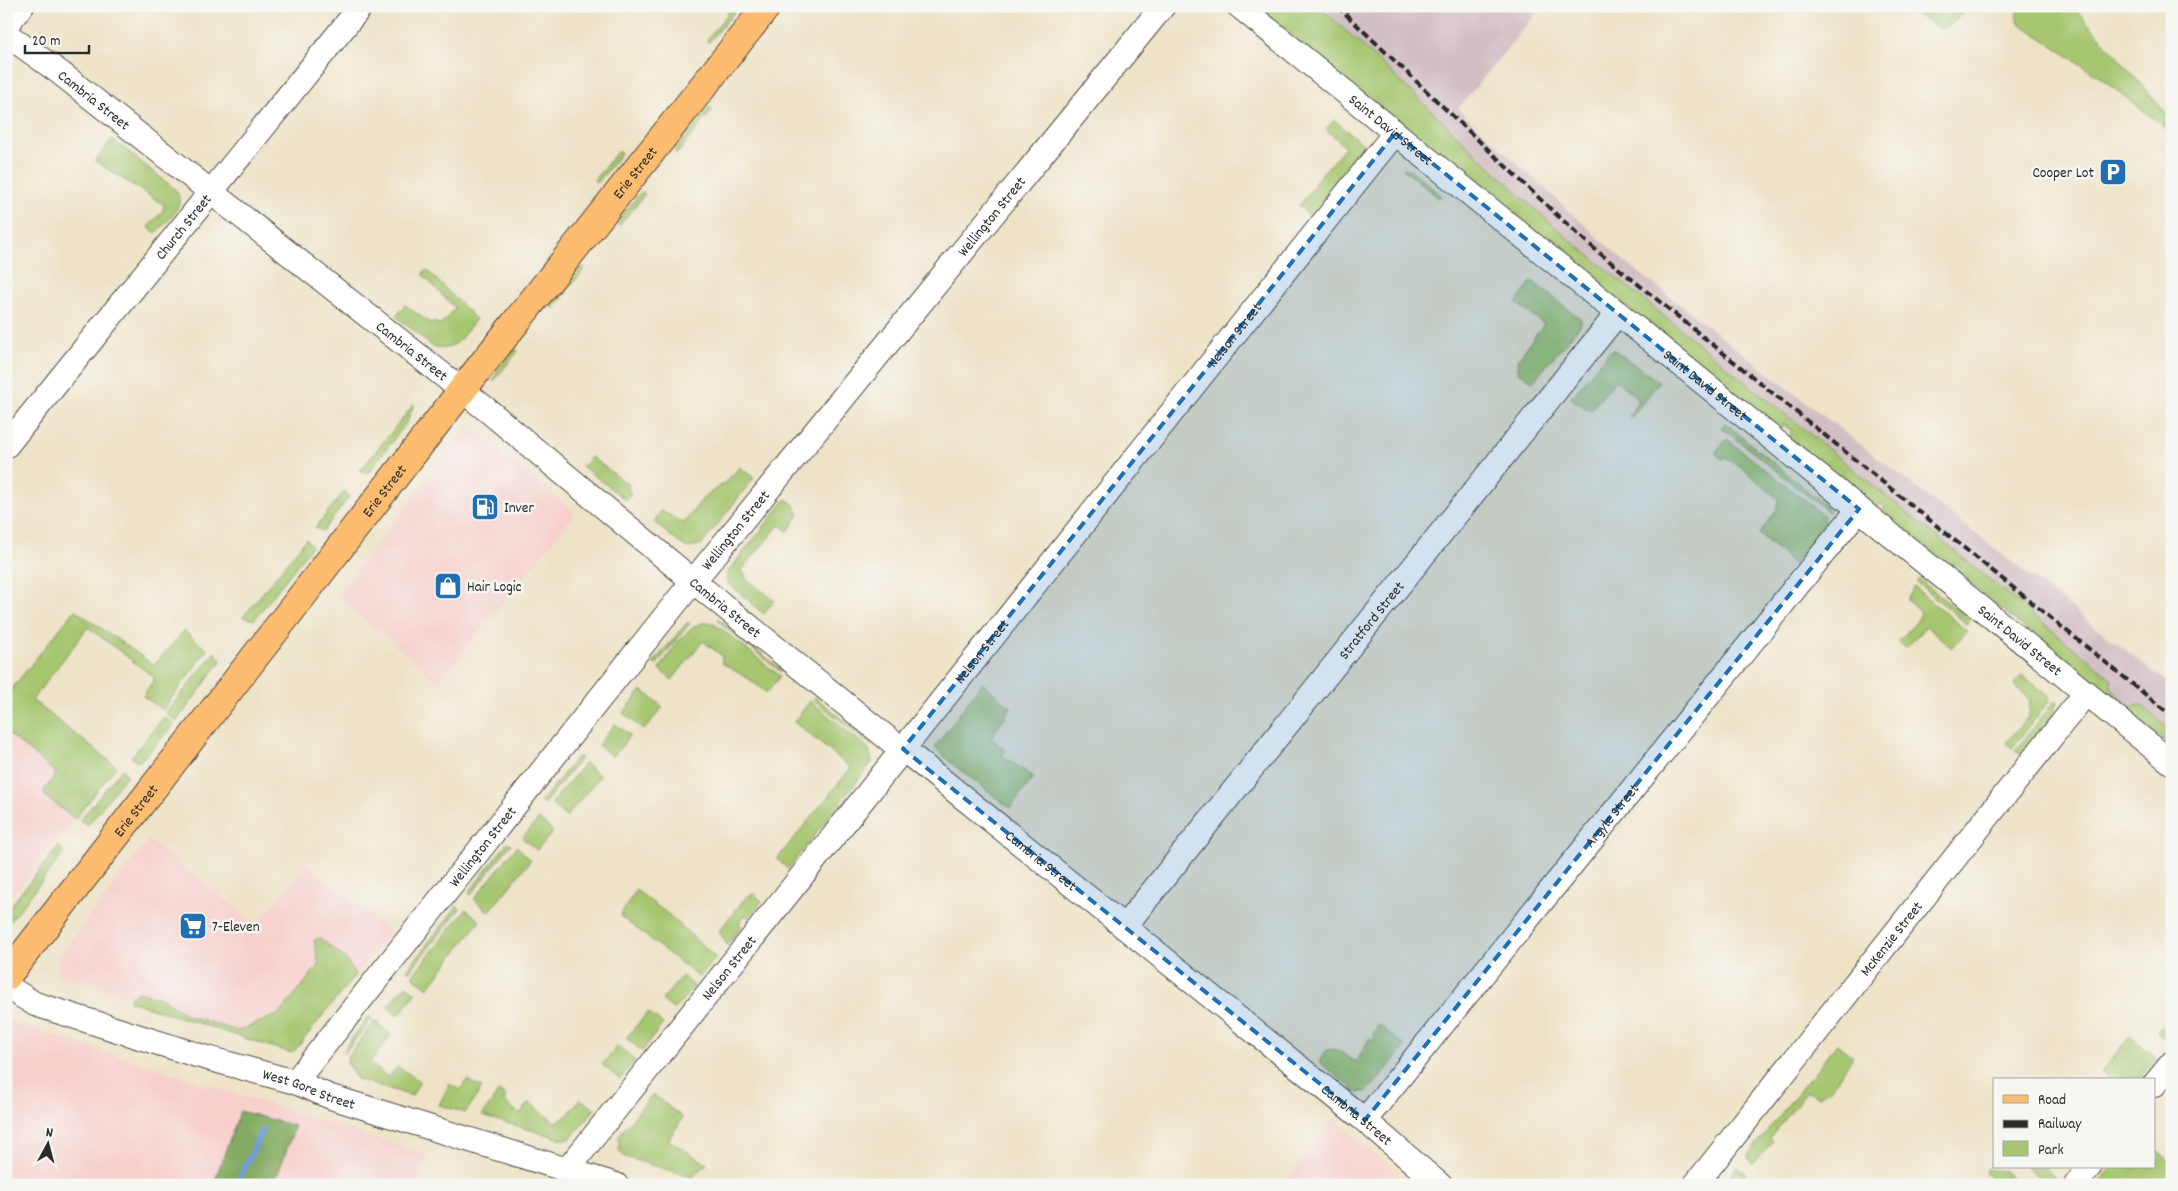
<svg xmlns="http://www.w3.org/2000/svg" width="2178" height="1191" font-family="Dekko,sans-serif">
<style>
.built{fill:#f7d0cd}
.industrial{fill:#d2bec3}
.green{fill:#a6c66f;stroke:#68784d}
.forest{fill:#84ab62;stroke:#586b46}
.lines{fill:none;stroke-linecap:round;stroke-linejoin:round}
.stream{stroke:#6d9ed7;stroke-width:6}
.minor-casing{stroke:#484742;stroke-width:26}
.major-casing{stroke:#484742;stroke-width:30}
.minor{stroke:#fff;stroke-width:24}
.major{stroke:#febc70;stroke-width:28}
.rail{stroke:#2b2b2b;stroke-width:4;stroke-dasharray:8 4;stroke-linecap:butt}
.marked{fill:#1f6fb2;fill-opacity:0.2;stroke:#1f6fb2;stroke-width:4;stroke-dasharray:10 6;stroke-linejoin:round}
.labels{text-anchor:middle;stroke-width:5;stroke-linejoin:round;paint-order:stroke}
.street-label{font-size:15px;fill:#2b2b2b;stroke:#f6f6f2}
.poi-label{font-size:15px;fill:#2b2b2b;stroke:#f6f6f2;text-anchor:start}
</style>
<rect width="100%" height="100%" fill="#f6f6f2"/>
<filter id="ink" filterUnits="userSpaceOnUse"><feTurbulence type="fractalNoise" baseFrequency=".02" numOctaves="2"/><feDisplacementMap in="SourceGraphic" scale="10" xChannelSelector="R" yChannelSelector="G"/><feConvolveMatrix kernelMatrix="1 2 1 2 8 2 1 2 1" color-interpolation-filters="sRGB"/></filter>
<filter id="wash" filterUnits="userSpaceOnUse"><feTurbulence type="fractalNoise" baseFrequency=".0096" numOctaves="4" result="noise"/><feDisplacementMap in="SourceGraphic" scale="20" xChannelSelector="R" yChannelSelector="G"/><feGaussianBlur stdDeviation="1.12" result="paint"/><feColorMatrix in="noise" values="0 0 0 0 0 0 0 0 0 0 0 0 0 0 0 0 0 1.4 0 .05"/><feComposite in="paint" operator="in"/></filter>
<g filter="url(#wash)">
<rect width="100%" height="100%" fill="#eee3c7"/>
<g class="built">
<polygon points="468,426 576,513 438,682 337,595"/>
<polygon points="6,729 93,794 6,905"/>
<polygon points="148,840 257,924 307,865 391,932 294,1048 60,976 56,960"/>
<polygon points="6,1020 427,1155 415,1185 6,1185"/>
<polygon points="1334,1119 1412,1185 1284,1185"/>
</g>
<polygon class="industrial" points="1277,6 1542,6 1458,109 1625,262 2172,686 2172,739 1508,204"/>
<g class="green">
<polygon points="733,6 736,10 709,42 706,41"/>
<polygon points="1255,6 1318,6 1365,48 1537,211 1569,239 2112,679 2110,685 2113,691 2130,707 2141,705 2172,730 2172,747 1959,575 1963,570 1954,563 1952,569 1881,514 1885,507 1881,504 1876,508 1788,438 1792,430 1784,424 1781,430 1754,411 1755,408 1751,404 1749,406 1457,170 1460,164 1454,159 1449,164"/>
<polygon points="1903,6 1970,6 1952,24 1941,29"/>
<polygon points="2023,6 2073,6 2172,120 2172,133 2097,75 2019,23 2016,16"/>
<polygon points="708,108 713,109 677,154 674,151"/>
<polygon points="1334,120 1363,144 1362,152 1310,217 1299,206 1315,185 1314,183 1345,147 1326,129"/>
<path d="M112,139L176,190C187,207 167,221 156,233L148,227L162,212L164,205L95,161Z"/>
<polygon points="618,151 621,154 597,183 594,180"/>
<polygon points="1406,168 1412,171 1441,195 1439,198 1403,169"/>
<polygon points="640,193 645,194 619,226 617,221"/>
<polygon points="580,266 585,268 554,309 550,305"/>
<polygon points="427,270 476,319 458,342 448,348 433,347 396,316 405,305 430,323 432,322 441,325 455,308 422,274"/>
<polygon points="1532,281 1581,319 1581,324 1533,382 1518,371 1518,359 1544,324 1516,303"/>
<polygon points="514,349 518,351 493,382 497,371"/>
<polygon points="1614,350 1659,382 1631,418 1629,416 1639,400 1616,380 1590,411 1571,398 1609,352"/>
<polygon points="414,404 407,422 369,472 360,471"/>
<polygon points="1725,423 1813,495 1826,506 1830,513 1721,427"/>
<polygon points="1727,439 1824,516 1825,527 1794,564 1759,534 1777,509 1778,499 1740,466 1725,457 1723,460 1715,453"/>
<polygon points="591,457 629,485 628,489 631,494 626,500 582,466"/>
<polygon points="740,467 754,478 702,544 688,548 679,543 654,522 661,511 684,523 704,497 723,484"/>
<polygon points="345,491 349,497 323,531 315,528"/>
<polygon points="786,499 794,505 799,515 788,531 779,525 741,571 746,575 745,578 774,600 764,614 727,582 726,574"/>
<polygon points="306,539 312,546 254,620 243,617"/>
<polygon points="1919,579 1970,620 1968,625 1916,582"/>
<polygon points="1914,587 1967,631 1952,648 1926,626 1906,648 1898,642 1917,621 1921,613 1907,600"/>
<polygon points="75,610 154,665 184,631 207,650 163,710 143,696 155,678 88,627 32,700 116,766 75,819 45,796 44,791 56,773 6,732 6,696"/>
<polygon points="718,619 782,670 781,672 724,626"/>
<path d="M709,622L719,627L780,676L767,693L749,679L722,663V656L703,641L672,680L659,669C672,652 686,623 709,622Z"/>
<polygon points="687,623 690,623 656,665 653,663"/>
<polygon points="215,652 221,661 176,722 166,713"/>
<polygon points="2022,675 2049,696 2050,700 2012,748 2006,743 2029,716 2030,701 2014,684"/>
<polygon points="982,683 1011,707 991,738 1006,751 1002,756 1034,777 1010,808 949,761 935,747"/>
<polygon points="642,690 663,707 644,730 623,713"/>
<polygon points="815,697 860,733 872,746 813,699"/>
<polygon points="810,701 869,749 872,762 788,869 777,859 851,768 794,722"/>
<polygon points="2054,702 2057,702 2054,713 2021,755 2015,751"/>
<polygon points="164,717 174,725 139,762 131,757"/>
<polygon points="615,724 630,735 613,757 598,745"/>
<polygon points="577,757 581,758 543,805 541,802"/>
<polygon points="585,763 600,776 566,817 551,804"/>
<polygon points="122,769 127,775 88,825 80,820"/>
<polygon points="539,819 553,832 537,850 522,838"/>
<polygon points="508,842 511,844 471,895 469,892"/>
<polygon points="59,846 64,853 6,926 6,911"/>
<polygon points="517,846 531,860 489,912 474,899"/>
<polygon points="636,890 669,915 716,958 699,977 620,916"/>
<polygon points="754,894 762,901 749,918 745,915 739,923 742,926 727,945 719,931 746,897"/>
<polygon points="457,906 460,909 409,972 407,970"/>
<polygon points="466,909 480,921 428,988 412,976"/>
<polygon points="320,938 347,960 355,975 297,1048 291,1053 129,1001 132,995 138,992 162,998 187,1015 238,1031 279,1014 319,965 314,940"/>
<polygon points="682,976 694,986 674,1010 662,1000"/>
<polygon points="406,985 416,993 398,1016 387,1007"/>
<polygon points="648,1012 663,1024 642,1051 626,1038"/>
<polygon points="2172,1014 2172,1040 2169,1042 2157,1032"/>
<polygon points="369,1016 372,1019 344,1053 348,1043"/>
<polygon points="375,1021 391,1035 370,1063 387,1077 398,1067 420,1081 412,1096 357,1079 347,1063 348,1056"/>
<path d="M1379,1025L1405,1046L1378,1080L1365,1092H1357L1319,1062L1326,1050C1340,1047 1344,1057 1356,1062L1369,1039L1373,1040L1376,1038L1373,1034Z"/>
<polygon points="2130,1036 2157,1058 2139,1080 2111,1080 2101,1072"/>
<polygon points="1837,1044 1853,1057 1830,1090 1823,1092 1819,1097 1807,1092 1770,1138 1773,1142 1753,1164 1747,1156"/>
<polygon points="618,1046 635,1060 620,1079 602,1065"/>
<polygon points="467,1080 482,1088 465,1113 439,1105 449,1084 460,1090"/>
<polygon points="499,1091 506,1096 504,1102 520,1114 529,1102 555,1122 567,1116 580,1099 595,1109 570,1139 562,1139 482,1116"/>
<polygon points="653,1094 683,1118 668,1140 707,1164 692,1177 625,1157 619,1150 619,1135"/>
<polygon points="2154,1149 2172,1163 2172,1185 2098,1185 2112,1167 2154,1167"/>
<polygon points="1737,1167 1746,1173 1737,1185 1723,1185"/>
<polygon points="2026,1167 2043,1167 2058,1181 2054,1185 2048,1185"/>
<polygon points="1986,1169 2004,1171 2020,1185 1992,1185 1992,1179 1985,1173"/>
</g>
<polygon class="forest" points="240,1111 295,1126 274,1185 213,1185"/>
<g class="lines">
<polyline class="stream" points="237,1185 262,1130"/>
</g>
</g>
<g filter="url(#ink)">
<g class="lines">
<g class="minor-casing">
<g id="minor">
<path id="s1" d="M1239,6L2172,763"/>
<polyline points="6,25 22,6"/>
<path id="s2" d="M6,34L59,72L486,409L693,581L891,741L903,749L1362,1118L1440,1185"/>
<path id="s3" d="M6,446L361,6"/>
<path id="s4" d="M1124,927L1618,313"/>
<path id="s5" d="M6,986L35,1004L200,1056L295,1082L331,1097L616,1185"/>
<path id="s6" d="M295,1082L682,595L1163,6"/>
<polyline points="2154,1085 2172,1063"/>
<path id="s7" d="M1365,1120L1859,509"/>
<path id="s8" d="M567,1170L1395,133"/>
<path id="s9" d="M1695,1185L2086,693"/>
<polyline points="2076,1185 2089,1167"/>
</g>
</g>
<g class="major-casing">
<g id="major">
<path id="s10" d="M6,977L477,371L767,6"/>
</g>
</g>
<use href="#minor" class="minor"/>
<use href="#major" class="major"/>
<polyline class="rail" points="1337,6 1558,216 1597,251 2172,716"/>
</g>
</g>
<path class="marked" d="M1395,133L1859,509L1365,1120L903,749Z"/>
<defs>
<g id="parking-square" transform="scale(1.4375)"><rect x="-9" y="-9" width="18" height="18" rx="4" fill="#1f6fb2" stroke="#f6f6f2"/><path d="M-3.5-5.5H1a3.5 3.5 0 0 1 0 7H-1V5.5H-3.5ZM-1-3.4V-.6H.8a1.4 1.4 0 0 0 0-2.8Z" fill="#fff"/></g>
<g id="fuel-square" transform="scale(1.4375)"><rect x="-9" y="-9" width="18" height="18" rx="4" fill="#1f6fb2" stroke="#f6f6f2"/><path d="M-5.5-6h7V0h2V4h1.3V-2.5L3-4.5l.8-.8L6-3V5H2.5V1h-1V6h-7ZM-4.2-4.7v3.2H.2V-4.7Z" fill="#fff"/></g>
<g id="shop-square" transform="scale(1.4375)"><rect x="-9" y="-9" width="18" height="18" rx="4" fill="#1f6fb2" stroke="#f6f6f2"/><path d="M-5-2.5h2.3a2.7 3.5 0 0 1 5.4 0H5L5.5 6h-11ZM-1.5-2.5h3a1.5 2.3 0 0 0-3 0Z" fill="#fff"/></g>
<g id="supermarket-square" transform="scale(1.4375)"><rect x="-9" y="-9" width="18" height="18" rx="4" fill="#1f6fb2" stroke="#f6f6f2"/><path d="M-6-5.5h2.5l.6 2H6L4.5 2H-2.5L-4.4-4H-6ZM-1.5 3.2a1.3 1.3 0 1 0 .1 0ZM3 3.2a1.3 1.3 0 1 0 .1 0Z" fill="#fff"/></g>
</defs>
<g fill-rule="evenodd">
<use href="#parking-square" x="2113" y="172"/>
<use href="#fuel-square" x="485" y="507"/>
<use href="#shop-square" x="448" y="586"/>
<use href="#supermarket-square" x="193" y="926"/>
</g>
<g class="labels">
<g class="street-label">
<text dy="5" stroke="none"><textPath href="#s2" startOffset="110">Cambria Street</textPath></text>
<text dy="5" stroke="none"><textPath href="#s1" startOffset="196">Saint David Street</textPath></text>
<text dy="5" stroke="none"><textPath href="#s10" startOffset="1021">Erie Street</textPath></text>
<text dy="5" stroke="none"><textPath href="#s6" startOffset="1111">Wellington Street</textPath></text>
<text dy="5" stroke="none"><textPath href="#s3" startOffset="282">Church Street</textPath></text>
<text dy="5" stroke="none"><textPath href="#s8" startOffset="1069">Nelson Street</textPath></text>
<text dy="5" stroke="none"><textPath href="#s2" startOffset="515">Cambria Street</textPath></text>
<text dy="5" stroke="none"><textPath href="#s1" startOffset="601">Saint David Street</textPath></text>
<text dy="5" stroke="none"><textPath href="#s10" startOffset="616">Erie Street</textPath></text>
<text dy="5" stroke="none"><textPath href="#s6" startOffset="706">Wellington Street</textPath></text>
<text dy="5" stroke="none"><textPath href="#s2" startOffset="920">Cambria Street</textPath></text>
<text dy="5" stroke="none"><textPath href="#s4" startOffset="394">Stratford Street</textPath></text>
<text dy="5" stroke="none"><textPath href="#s1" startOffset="1006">Saint David Street</textPath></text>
<text dy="5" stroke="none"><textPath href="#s8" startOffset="664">Nelson Street</textPath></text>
<text dy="5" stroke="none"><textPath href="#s10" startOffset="211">Erie Street</textPath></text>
<text dy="5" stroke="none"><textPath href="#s7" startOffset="392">Argyle Street</textPath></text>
<text dy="5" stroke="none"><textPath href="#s6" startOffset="301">Wellington Street</textPath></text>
<text dy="5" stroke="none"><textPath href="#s2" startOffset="1325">Cambria Street</textPath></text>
<text dy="5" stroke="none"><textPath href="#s9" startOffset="315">McKenzie Street</textPath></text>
<text dy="5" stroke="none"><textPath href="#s8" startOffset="259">Nelson Street</textPath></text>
<text dy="5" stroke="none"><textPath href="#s5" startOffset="321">West Gore Street</textPath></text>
<text dy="5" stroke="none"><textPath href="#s2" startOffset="1730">Cambria Street</textPath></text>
</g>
<g class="poi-label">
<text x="2094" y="177" text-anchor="end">Cooper Lot</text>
<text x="504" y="512">Inver</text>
<text x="467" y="591">Hair Logic</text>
<text x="212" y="931">7-Eleven</text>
</g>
</g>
<rect width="2178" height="1191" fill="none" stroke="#f6f6f2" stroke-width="25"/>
<rect x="1993" y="1078" width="162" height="90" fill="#f6f6f2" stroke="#a5a5a2"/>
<rect x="2003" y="1095" width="25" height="8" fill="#febc70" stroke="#a5a5a2"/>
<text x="2038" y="1104" font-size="15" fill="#2b2b2b">Road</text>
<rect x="2003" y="1120" width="25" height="8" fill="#2b2b2b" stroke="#a5a5a2"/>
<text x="2038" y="1128" font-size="15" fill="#2b2b2b">Railway</text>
<rect x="2003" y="1141" width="25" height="15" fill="#a6c66f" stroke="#a5a5a2"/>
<text x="2038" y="1154" font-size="15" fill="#2b2b2b">Park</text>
<g transform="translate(48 1144) rotate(7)" stroke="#f6f6f2" stroke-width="4" paint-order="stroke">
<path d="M0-4L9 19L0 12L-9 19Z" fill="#2b2b2b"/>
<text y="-8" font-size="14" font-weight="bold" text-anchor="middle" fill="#2b2b2b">N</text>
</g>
<path d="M25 45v8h64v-8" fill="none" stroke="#2b2b2b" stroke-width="2.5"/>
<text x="32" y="45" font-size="15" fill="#2b2b2b" stroke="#f6f6f2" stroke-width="4" paint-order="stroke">20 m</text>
</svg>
